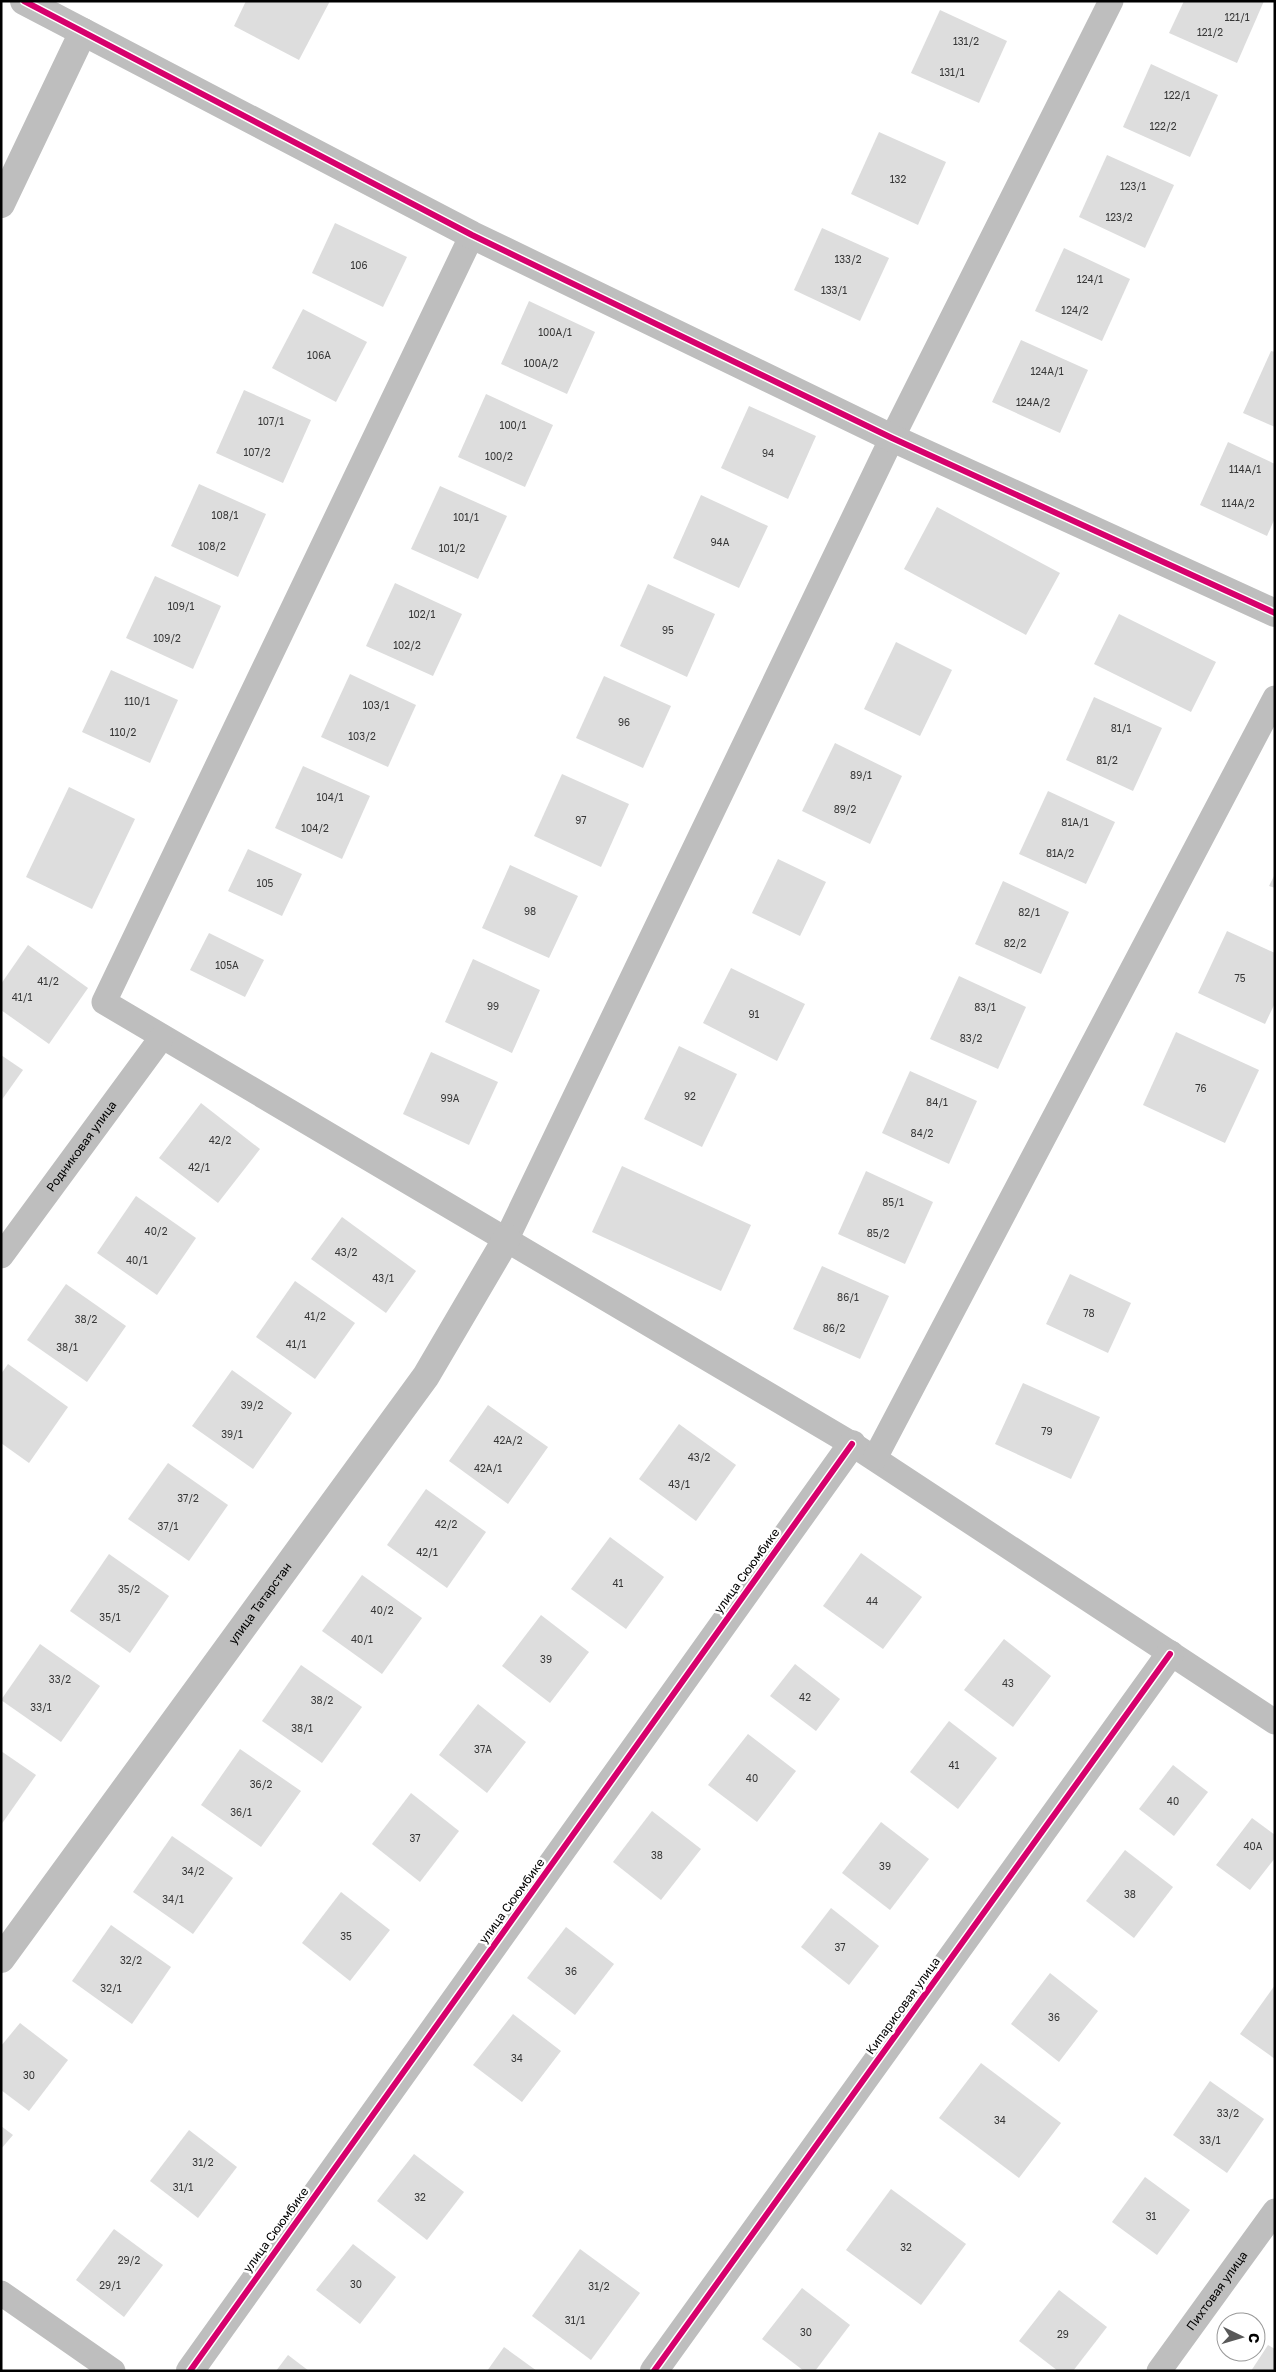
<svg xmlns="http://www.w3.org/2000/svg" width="1276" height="2372" font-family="'Golos Text',sans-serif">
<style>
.building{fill:#ddd}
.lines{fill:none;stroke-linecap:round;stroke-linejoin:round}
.lane{stroke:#bebebe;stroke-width:25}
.street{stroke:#bebebe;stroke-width:28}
.cycleway-casing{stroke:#fff;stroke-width:9}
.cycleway{stroke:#d6006c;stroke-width:6}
.labels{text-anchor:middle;stroke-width:5;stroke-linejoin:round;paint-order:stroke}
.number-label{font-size:10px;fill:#373737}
.street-label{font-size:12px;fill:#000;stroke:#fff}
</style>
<rect width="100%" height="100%" fill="#fff"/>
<g class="building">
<polygon points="246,1 330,1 299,60 234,26"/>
<polygon points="1184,1 1264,1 1237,63 1169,33"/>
<polygon points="940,10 1007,41 979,103 911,73"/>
<polygon points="1151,64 1218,95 1190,157 1123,127"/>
<polygon points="879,132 946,162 918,225 851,194"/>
<polygon points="1107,155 1174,185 1145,248 1079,217"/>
<polygon points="335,223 407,257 383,307 312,273"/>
<polygon points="822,228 889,258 860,321 794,290"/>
<polygon points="1064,248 1130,279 1102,341 1035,311"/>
<polygon points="529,301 595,332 567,394 501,364"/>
<polygon points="303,309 367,342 336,402 272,368"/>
<polygon points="1021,340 1088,370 1060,433 992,402"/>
<polygon points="1271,351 1275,352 1275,427 1243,413"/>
<polygon points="244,390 311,420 283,483 216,453"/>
<polygon points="486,394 553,425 525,487 458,457"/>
<polygon points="749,406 816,436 788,499 721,468"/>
<polygon points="1228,442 1275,464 1275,518 1267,536 1200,505"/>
<polygon points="199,484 266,514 238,577 171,546"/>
<polygon points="440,486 507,516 478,579 411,549"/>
<polygon points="701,495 768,526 739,588 673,558"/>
<polygon points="937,507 1060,573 1026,635 904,569"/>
<polygon points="155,576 221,606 193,669 126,638"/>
<polygon points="395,583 462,614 433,676 366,646"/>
<polygon points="648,584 715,614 687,677 620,646"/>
<polygon points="1119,614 1216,662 1191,712 1094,664"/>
<polygon points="896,642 952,670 920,736 864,709"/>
<polygon points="111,670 178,700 150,763 82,732"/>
<polygon points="350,674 416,705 388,767 321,737"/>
<polygon points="604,676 671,706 643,768 576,738"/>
<polygon points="1094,697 1162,728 1133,791 1066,760"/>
<polygon points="835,743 902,776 870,844 802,811"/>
<polygon points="303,766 370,796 342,859 275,828"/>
<polygon points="562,774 629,804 601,867 534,836"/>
<polygon points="69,787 135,819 92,909 26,877"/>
<polygon points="1048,791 1115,822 1086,884 1019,854"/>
<polygon points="248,849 302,874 282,916 228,891"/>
<polygon points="778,859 826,882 800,936 752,913"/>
<polygon points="510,865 578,896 549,958 482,928"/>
<polygon points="1275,874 1275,888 1269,886"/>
<polygon points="1003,881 1069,912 1041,974 975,944"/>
<polygon points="1227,931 1275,953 1275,1003 1265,1024 1198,993"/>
<polygon points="209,933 264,960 245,997 190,970"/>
<polygon points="28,945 88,988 49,1044 1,1010 1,984"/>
<polygon points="473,959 540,990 512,1053 445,1022"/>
<polygon points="731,968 805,1004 777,1061 703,1023"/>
<polygon points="959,976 1026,1007 998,1069 930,1039"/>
<polygon points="1176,1032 1259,1070 1225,1143 1143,1105"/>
<polygon points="679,1046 737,1074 702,1147 644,1119"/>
<polygon points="431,1052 498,1082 469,1145 403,1114"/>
<polygon points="1,1055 23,1070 1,1101"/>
<polygon points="910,1071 977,1101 949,1164 882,1133"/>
<polygon points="201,1103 260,1149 218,1203 159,1158"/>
<polygon points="622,1166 751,1225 721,1291 592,1232"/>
<polygon points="866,1171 933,1202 905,1264 838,1234"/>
<polygon points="136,1196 196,1238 157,1295 97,1253"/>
<polygon points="342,1217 416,1271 386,1313 311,1259"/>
<polygon points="822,1266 889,1296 860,1359 793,1329"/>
<polygon points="1070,1274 1131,1303 1108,1353 1046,1324"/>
<polygon points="295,1281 355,1323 315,1379 256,1337"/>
<polygon points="66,1284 126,1326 87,1382 27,1340"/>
<polygon points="8,1364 68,1407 29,1463 1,1443 1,1374"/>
<polygon points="232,1370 292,1413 253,1469 192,1426"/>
<polygon points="1023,1383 1100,1417 1071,1479 995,1444"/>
<polygon points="488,1405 548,1447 508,1504 449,1461"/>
<polygon points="679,1424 736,1465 696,1521 639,1479"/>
<polygon points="168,1463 228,1505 189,1561 128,1519"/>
<polygon points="426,1489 486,1532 447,1588 387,1545"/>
<polygon points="610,1537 664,1577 626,1629 571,1589"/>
<polygon points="861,1553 922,1597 883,1649 823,1606"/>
<polygon points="109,1554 169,1596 130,1653 70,1611"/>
<polygon points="362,1575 422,1618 382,1674 322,1631"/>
<polygon points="541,1615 589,1652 550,1703 502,1666"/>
<polygon points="1004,1639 1051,1676 1013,1727 964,1690"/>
<polygon points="40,1644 100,1686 61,1742 1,1700"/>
<polygon points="795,1664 840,1699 816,1731 770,1696"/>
<polygon points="301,1665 362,1707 322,1763 262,1721"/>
<polygon points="478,1704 526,1742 487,1793 439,1755"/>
<polygon points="949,1721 997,1758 958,1809 910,1772"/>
<polygon points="748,1734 796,1771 757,1822 708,1785"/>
<polygon points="240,1749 301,1791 261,1847 201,1805"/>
<polygon points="1,1751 36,1775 1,1825"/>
<polygon points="1173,1765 1208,1792 1174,1836 1139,1809"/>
<polygon points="411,1793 459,1831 420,1882 372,1844"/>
<polygon points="652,1811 701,1849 661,1900 613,1862"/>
<polygon points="1252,1818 1275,1835 1275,1858 1250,1890 1216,1865"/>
<polygon points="881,1822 929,1859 890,1910 842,1873"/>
<polygon points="172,1836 233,1878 193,1934 133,1892"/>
<polygon points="1125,1850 1173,1887 1134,1938 1086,1901"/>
<polygon points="341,1892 390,1930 350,1981 302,1943"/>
<polygon points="831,1908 879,1946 849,1985 801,1947"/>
<polygon points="111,1925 171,1967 132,2024 72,1981"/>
<polygon points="566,1927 614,1964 575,2015 527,1978"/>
<polygon points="1050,1973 1098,2011 1059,2062 1011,2024"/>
<polygon points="1275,1985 1275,2059 1240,2034"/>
<polygon points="513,2014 561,2051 522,2102 473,2065"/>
<polygon points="20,2023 68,2060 29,2111 1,2090 1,2046"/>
<polygon points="981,2063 1061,2123 1019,2178 939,2118"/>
<polygon points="1210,2081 1264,2119 1227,2173 1173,2135"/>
<polygon points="1,2126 13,2135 1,2149"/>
<polygon points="189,2130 237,2167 198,2218 150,2181"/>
<polygon points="414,2154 464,2192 427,2240 377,2201"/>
<polygon points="1145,2177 1190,2210 1157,2255 1112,2222"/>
<polygon points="891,2189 966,2244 921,2305 846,2250"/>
<polygon points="114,2229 163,2265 124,2317 76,2280"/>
<polygon points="353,2244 396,2277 360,2324 316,2290"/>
<polygon points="580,2249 640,2293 591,2360 532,2316"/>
<polygon points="802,2288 850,2325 815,2371 804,2371 762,2339"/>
<polygon points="1059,2290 1107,2327 1073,2371 1058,2371 1019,2341"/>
<polygon points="1268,2345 1275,2349 1275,2371 1251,2371"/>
<polygon points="504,2347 537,2371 487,2371"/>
<polygon points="288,2355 309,2371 276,2371"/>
</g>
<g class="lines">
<g class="lane">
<polyline points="472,235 104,1002 852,1444 1275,1722"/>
<polyline points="507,1238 892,438 1111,1"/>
<path id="s1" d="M1,1256L162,1037"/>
<polyline points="875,1458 1275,698"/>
<polyline points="1,2293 113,2371"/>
<path id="s2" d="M1159,2371L1275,2211"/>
</g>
<g class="street">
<polyline points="24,1 472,235 892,438 1275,613"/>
<polyline points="1,204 83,32"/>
<path id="s3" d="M1,1959L426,1376L507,1238"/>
<polyline points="190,2371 852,1444"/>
<polyline points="654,2371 1170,1654"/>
</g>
<g class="cycleway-casing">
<g id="cycleway">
<polyline points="24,1 472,235 892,438 1275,613"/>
<polyline points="190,2371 852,1444"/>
<polyline points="654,2371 1170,1654"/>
</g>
</g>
<use href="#cycleway" class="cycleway"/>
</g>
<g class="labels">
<g class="number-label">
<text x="1237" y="21">121/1</text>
<text x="1210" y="36">121/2</text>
<text x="966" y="45">131/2</text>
<text x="952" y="76">131/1</text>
<text x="1177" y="99">122/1</text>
<text x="1163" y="130">122/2</text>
<text x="898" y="183">132</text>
<text x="1133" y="190">123/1</text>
<text x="1119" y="221">123/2</text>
<text x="848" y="263">133/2</text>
<text x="359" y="269">106</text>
<text x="1090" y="283">124/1</text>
<text x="834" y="294">133/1</text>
<text x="1075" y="314">124/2</text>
<text x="555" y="336">100А/1</text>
<text x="319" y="359">106А</text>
<text x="541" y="367">100А/2</text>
<text x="1047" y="375">124А/1</text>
<text x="1033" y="406">124А/2</text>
<text x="271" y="425">107/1</text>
<text x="513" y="429">100/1</text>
<text x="257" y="456">107/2</text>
<text x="768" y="457">94</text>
<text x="499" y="460">100/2</text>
<text x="1245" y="473">114А/1</text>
<text x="1238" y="507">114А/2</text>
<text x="225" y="519">108/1</text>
<text x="466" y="521">101/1</text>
<text x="720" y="546">94А</text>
<text x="212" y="550">108/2</text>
<text x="452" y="552">101/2</text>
<text x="181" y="610">109/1</text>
<text x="422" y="618">102/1</text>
<text x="668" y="634">95</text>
<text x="167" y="642">109/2</text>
<text x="407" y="649">102/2</text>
<text x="137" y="705">110/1</text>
<text x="376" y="709">103/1</text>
<text x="624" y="726">96</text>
<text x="1121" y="732">81/1</text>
<text x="123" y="736">110/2</text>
<text x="362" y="740">103/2</text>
<text x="1107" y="764">81/2</text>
<text x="861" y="779">89/1</text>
<text x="330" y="801">104/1</text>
<text x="845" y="813">89/2</text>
<text x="581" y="824">97</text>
<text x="1075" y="826">81А/1</text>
<text x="315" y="832">104/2</text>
<text x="1060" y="857">81А/2</text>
<text x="265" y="887">105</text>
<text x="530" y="915">98</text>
<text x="1029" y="916">82/1</text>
<text x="1015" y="947">82/2</text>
<text x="227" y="969">105А</text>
<text x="1240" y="982">75</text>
<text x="48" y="985">41/2</text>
<text x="22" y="1001">41/1</text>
<text x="493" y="1010">99</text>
<text x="985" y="1011">83/1</text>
<text x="754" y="1018">91</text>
<text x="971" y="1042">83/2</text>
<text x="1201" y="1092">76</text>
<text x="690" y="1100">92</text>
<text x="450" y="1102">99А</text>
<text x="937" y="1106">84/1</text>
<text x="922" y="1137">84/2</text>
<text x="220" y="1144">42/2</text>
<text x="199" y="1171">42/1</text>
<text x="893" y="1206">85/1</text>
<text x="156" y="1235">40/2</text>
<text x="878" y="1237">85/2</text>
<text x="346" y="1256">43/2</text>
<text x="137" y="1264">40/1</text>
<text x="383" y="1282">43/1</text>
<text x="848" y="1301">86/1</text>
<text x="1089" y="1317">78</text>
<text x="315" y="1320">41/2</text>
<text x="86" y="1323">38/2</text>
<text x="834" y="1332">86/2</text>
<text x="296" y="1348">41/1</text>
<text x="67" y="1351">38/1</text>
<text x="252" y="1409">39/2</text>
<text x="1047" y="1435">79</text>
<text x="232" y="1438">39/1</text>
<text x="508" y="1444">42А/2</text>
<text x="699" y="1461">43/2</text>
<text x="488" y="1472">42А/1</text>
<text x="679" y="1488">43/1</text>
<text x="188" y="1502">37/2</text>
<text x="446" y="1528">42/2</text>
<text x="168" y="1530">37/1</text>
<text x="427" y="1556">42/1</text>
<text x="618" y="1587">41</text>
<text x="129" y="1593">35/2</text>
<text x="872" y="1605">44</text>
<text x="382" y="1614">40/2</text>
<text x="110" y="1621">35/1</text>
<text x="362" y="1643">40/1</text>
<text x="546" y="1663">39</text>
<text x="60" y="1683">33/2</text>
<text x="1008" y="1687">43</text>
<text x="805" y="1701">42</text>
<text x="322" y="1704">38/2</text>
<text x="41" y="1711">33/1</text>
<text x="302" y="1732">38/1</text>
<text x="483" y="1753">37А</text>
<text x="954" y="1769">41</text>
<text x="752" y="1782">40</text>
<text x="261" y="1788">36/2</text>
<text x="1173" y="1805">40</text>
<text x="241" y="1816">36/1</text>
<text x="415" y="1842">37</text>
<text x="1253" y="1850">40А</text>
<text x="657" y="1859">38</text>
<text x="885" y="1870">39</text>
<text x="193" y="1875">34/2</text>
<text x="1130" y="1898">38</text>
<text x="173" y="1903">34/1</text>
<text x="346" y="1940">35</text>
<text x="840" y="1951">37</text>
<text x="131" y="1964">32/2</text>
<text x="571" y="1975">36</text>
<text x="111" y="1992">32/1</text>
<text x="1054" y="2021">36</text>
<text x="517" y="2062">34</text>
<text x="29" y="2079">30</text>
<text x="1228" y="2117">33/2</text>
<text x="1000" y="2124">34</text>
<text x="1210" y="2144">33/1</text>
<text x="203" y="2166">31/2</text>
<text x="183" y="2191">31/1</text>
<text x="420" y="2201">32</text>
<text x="1151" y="2220">31</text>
<text x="906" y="2251">32</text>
<text x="129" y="2264">29/2</text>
<text x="356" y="2288">30</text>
<text x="110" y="2289">29/1</text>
<text x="599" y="2290">31/2</text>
<text x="575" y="2324">31/1</text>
<text x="806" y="2336">30</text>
<text x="1063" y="2338">29</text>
</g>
<g class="street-label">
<text dy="4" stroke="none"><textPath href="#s1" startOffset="136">Родниковая улица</textPath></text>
<text transform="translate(747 1571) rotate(-54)" y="4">улица Сююмбике</text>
<text dy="4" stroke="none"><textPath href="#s3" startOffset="440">улица Татарстан</textPath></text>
<text transform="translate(512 1901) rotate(-54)" y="4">улица Сююмбике</text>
<text transform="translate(903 2006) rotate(-54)" y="4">Кипарисовая улица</text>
<text transform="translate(276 2230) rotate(-54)" y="4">улица Сююмбике</text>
<text dy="4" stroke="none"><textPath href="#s2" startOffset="99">Пихтовая улица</textPath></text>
</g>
</g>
<rect width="1276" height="2372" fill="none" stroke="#000000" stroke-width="5"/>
<g transform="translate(1241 2337) rotate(95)"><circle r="24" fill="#ffffff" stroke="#999999"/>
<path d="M0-4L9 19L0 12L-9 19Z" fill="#595959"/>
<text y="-8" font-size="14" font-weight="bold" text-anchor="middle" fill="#000000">С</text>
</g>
</svg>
